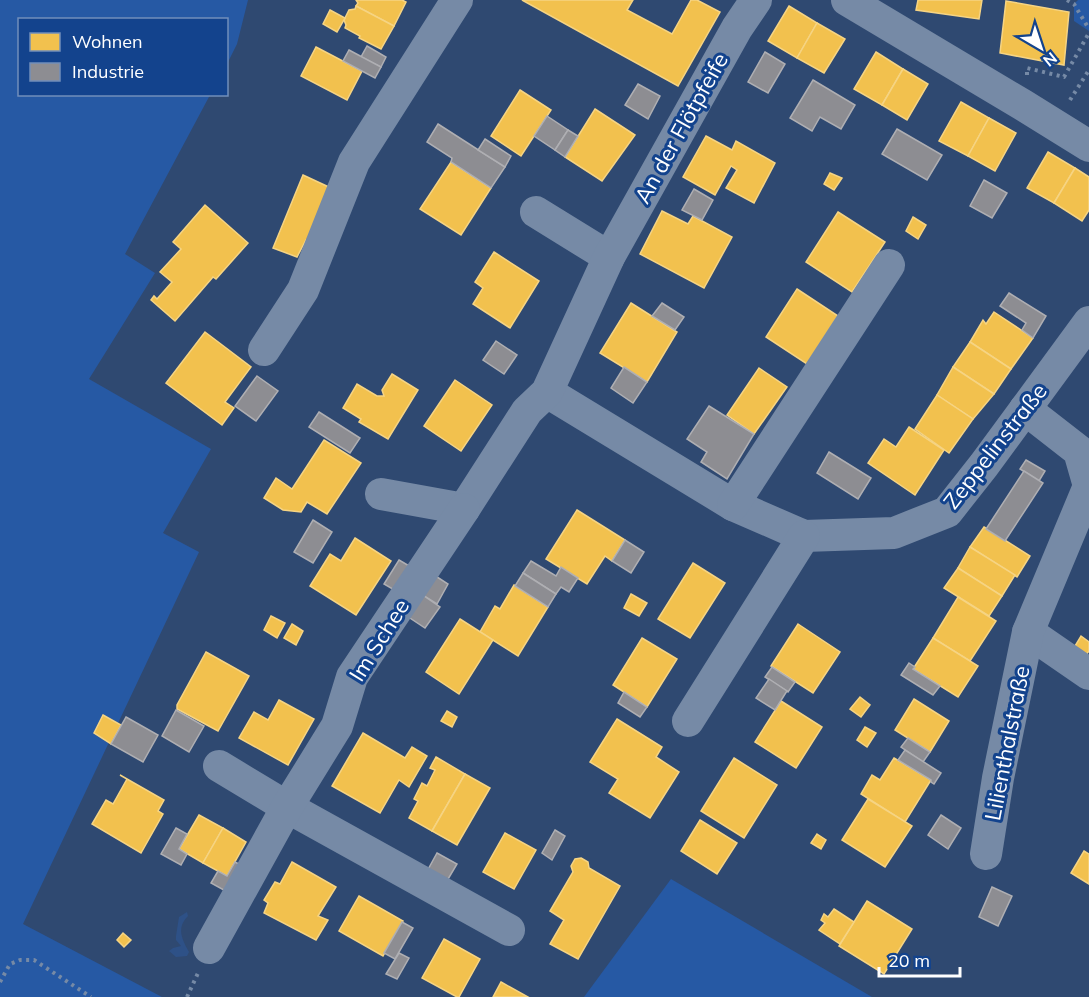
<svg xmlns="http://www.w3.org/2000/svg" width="1089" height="997" font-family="Mulish,sans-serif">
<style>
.green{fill:#2659a4}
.water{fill:#2e5187}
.homes{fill:#f2c14e;stroke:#f6d483;stroke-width:1.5}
.industry{fill:#8d8d92;stroke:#afafb3;stroke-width:1.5}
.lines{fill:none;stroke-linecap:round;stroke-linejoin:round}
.path{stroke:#768aa6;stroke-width:4;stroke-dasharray:3 4.5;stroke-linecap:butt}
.minor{stroke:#768aa6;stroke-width:32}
.labels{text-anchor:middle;stroke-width:6;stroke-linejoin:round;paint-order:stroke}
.street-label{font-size:22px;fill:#fff;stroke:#13438d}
</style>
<rect width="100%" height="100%" fill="#2f4971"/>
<g class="green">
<polygon points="0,0 248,0 237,44 227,64 226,20 20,20 20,94 210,95 125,254 155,273 89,379 211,449 163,533 199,552 23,924 162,997 0,997"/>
<polygon points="1078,0 1089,0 1089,31 1074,21 1074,4"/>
<polygon points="671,879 872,997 584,997"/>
</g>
<path class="water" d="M187,912L188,916C176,928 182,939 189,952L187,956L176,957L169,951L173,948L181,946L176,940V936L179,917Z"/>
<g class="homes">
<polygon points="356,0 402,0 406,2 394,26 356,6 358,3"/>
<polygon points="522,0 633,0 627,10 672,34 691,0 697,0 720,12 678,86"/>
<polygon points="918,0 982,0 979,19 916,10"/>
<polygon points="1006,1 1069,12 1064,65 1000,53"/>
<polygon points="356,6 394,26 381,49 359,38 360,36 345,28 346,25 344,20 349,10 355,9"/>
<polygon points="789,6 817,23 797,58 768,41"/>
<polygon points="330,10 345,18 337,32 323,24"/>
<polygon points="817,23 845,39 824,73 797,58"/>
<polygon points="316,47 362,71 347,100 301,76"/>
<polygon points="876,52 903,69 882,105 854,89"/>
<polygon points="903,69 928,84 907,120 882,105"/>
<polygon points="520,90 551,110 521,156 491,136"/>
<polygon points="961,102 989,118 968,156 939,141"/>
<polygon points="595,109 635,135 602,181 565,157"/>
<polygon points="989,118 1016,133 995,171 968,156"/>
<polygon points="706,136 732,150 736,141 775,163 754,203 726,188 737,170 731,166 715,195 683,177"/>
<polygon points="1048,152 1075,168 1054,203 1027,188"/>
<polygon points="451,162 491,188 461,235 420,209"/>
<polygon points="1075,168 1089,177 1089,210 1082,221 1054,203"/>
<polygon points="830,173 842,178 834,190 824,184"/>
<polygon points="303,175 333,189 311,242 306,240 297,257 273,248"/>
<polygon points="205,205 248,243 216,279 213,277 175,321 151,300 154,296 157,299 172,282 160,272 181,249 173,242"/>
<polygon points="662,211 688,224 693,216 732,237 704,288 640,254"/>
<polygon points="838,212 885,242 852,292 806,262"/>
<polygon points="913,217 926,225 918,239 906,231"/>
<polygon points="494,252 539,281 510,328 473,304 483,288 475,282"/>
<polygon points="797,289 838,316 807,364 766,337"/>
<polygon points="631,303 677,332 647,382 600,353"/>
<polygon points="994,312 1033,338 1011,369 970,342 983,320 986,324"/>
<polygon points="205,332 251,367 225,402 234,408 222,425 166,383"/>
<polygon points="970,342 1011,369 994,394 953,367"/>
<polygon points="953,367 994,394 973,419 937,395"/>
<polygon points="759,368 787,387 754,434 727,415"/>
<polygon points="392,374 418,390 388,439 359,422 361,419 343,408 357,384 377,396 384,396 382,390"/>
<polygon points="455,380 492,405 461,451 424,426"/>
<polygon points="937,395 973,419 949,453 915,429"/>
<polygon points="909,427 944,450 915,495 868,463 884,439 896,447"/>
<polygon points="324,440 361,463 327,514 307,502 301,512 283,510 264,498 276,478 292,489"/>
<polygon points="577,510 625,540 612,561 605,556 587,584 546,559"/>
<polygon points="984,527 1030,556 1017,577 970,547"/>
<polygon points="355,538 391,561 356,615 310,586 330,554 341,561"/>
<polygon points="970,547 1015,575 1002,596 958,568"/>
<polygon points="693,563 725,583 690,638 658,619"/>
<polygon points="958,568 1002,596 989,616 944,588"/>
<polygon points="514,585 548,607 518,656 480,632 495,606 500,609"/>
<polygon points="631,594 647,603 639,616 624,608"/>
<polygon points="958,597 996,621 970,661 933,638"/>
<polygon points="271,616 285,623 277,638 264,630"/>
<polygon points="460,619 493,640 459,694 426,672"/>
<polygon points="292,624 303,631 296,645 284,638"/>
<polygon points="798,624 840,652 813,693 771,666"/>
<polygon points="1081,636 1089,642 1089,651 1083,659 1072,651"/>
<polygon points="642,638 677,659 647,707 613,685"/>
<polygon points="933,638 978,666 958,697 913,669"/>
<polygon points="206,652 249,676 218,731 177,709 177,705"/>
<polygon points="860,697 870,705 861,717 850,709"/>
<polygon points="914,699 949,721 930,752 895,730"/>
<polygon points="279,700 314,719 288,765 239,738 254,712 268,720"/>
<polygon points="781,701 822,727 796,768 755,742"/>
<polygon points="447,711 457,717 452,727 441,721"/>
<polygon points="103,715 121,725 111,744 94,733"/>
<polygon points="617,719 662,747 656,757 679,772 650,818 609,793 618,779 590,762"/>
<polygon points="865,727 876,733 867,747 857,740"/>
<polygon points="363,733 405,758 412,747 427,756 409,787 399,780 380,813 332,786"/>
<polygon points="436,757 465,774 432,831 409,818 418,801 414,799 422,783 427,786 435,770 430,768"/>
<polygon points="734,758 777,785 744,838 701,811"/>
<polygon points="894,758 931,780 905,822 861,794 872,775 880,780"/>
<polygon points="465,774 490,788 457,845 432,831"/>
<polygon points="120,775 164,800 158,811 163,814 141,853 92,824 106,800 113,804 127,779"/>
<polygon points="868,799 912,826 885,867 842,840"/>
<polygon points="199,815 223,828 203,863 179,849"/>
<polygon points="700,820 737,843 717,874 681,851"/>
<polygon points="223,828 246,842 227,876 203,863"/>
<polygon points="505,833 536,850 514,889 483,872"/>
<polygon points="817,834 826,840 821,849 811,843"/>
<polygon points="1084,851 1089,854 1089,884 1071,873"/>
<polygon points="581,858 588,862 589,868 620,886 578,959 550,944 564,920 550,911 573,872 571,866 575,859"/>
<polygon points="292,862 336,887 318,916 328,920 316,940 264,913 268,903 264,900 275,882 280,884"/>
<polygon points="359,896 403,921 383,956 339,931"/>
<polygon points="867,901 912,929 884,974 839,946"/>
<polygon points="834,909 854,922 840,944 819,930 825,923 821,920 824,914 828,917"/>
<polygon points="123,933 131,940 124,947 117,940"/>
<polygon points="444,939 480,959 459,997 457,997 422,978"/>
<polygon points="501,982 528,997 493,997"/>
</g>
<g class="industry">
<polygon points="367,46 386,57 381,67 361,57"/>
<polygon points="349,50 381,67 375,78 343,61"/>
<polygon points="765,52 785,64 768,93 748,82"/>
<polygon points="813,80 855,105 841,129 820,117 812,131 790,118"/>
<polygon points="638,84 660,96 648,119 625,105"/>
<polygon points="547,116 568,130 555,150 534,136"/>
<polygon points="438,124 505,167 491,188 451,162 452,158 427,142"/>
<polygon points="897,129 942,155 927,180 882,154"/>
<polygon points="568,130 578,136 565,157 555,150"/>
<polygon points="485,139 511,156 505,167 478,150"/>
<polygon points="984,180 1007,193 992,218 970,206"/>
<polygon points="694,189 713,200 702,220 682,210"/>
<polygon points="1009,293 1046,316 1033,338 1022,330 1026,323 1000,306"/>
<polygon points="662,303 684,317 675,330 652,316"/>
<polygon points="496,341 517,355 504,374 483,360"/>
<polygon points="624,367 647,382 633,403 611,388"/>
<polygon points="257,376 278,391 256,421 235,406"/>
<polygon points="709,406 754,434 727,479 701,462 707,452 687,439"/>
<polygon points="319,412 360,438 350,453 309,427"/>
<polygon points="829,452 871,478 858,499 817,473"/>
<polygon points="1026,460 1045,471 1039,481 1020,469"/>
<polygon points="1024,471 1043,483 1005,541 986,529"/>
<polygon points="313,520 332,532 313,563 294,552"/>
<polygon points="625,540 644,552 631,573 612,561"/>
<polygon points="399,560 411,567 396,591 384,584"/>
<polygon points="531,561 556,576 561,567 578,578 569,592 561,587 556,594 523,573"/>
<polygon points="523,573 556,594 548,607 515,586"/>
<polygon points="434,575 448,584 437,604 421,594"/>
<polygon points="421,594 440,607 425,628 407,616"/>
<polygon points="909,663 915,667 913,669 940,686 933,695 901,675"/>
<polygon points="772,667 795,682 788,692 765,677"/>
<polygon points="769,679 787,691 775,710 756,698"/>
<polygon points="624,692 647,707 640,717 618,703"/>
<polygon points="176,710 204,726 189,752 162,736"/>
<polygon points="126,717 158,735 143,762 111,744"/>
<polygon points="908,738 930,752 923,762 901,747"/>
<polygon points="905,750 941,773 934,784 931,782 931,780 898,760"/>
<polygon points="941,815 961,828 948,849 928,835"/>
<polygon points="176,828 187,834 179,849 187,854 181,865 161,854"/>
<polygon points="555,830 565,836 552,860 542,853"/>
<polygon points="437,853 457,864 444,886 425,875"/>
<polygon points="235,862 246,868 231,894 211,883 218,871 227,876"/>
<polygon points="992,887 1012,896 998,926 979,917"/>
<polygon points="402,922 413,928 395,959 384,953"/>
<polygon points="399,953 409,958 397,979 386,974"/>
</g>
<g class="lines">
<g class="path">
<polyline points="1067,0 1074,4 1089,29"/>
<polyline points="1027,75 1027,68 1064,77 1089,33"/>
<polyline points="1070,100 1089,70"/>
<polyline points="0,982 10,964 20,960 34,960 91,997"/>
<polyline points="187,997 198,973"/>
</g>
<g class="minor">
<polyline points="847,0 1023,105 1089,146"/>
<polyline points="536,212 609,257"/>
<polyline points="264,350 303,290 354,162 457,0"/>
<polyline points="547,392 733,505 804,536 894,533 947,512 984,465 1089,322"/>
<polyline points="381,494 464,509 527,411 547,392 609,257 737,28 756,0"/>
<polyline points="733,505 889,265"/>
<polyline points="1028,632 1089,674"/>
<polyline points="688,721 804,536"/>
<polyline points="219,766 287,807 509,930"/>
<polyline points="986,854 998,778 1028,632 1089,486 1079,451 1025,409"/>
<polyline points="209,948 287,807 337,726 352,677 464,509"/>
</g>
</g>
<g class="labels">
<g class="street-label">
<text transform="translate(681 128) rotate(-61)" y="8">An der Flötpfeife</text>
<text transform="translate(995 446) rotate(-52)" y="8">Zeppelinstraße</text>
<text transform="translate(379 640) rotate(-58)" y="8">Im Schee</text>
<text transform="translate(1007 743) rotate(-79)" y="8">Lilienthalstraße</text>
</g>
</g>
<rect x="18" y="18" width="210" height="78" fill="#13438d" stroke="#718ebb" stroke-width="1.5"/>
<rect x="30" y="33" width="30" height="18" fill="#f2c14e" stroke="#718ebb" stroke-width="1.5"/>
<text x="72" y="48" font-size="18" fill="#ffffff">Wohnen</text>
<rect x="30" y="63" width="30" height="18" fill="#8d8d92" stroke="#718ebb" stroke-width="1.5"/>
<text x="72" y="78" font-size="18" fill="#ffffff">Industrie</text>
<g transform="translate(1041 48) rotate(141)" stroke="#13438d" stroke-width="4.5" paint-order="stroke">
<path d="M0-4.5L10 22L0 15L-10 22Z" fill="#ffffff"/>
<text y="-9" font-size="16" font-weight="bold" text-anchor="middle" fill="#ffffff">N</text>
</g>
<path d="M879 967v9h81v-9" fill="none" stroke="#ffffff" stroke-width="3"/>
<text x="888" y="967" font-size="18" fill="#ffffff" stroke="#13438d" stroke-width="4.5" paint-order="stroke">20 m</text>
</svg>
